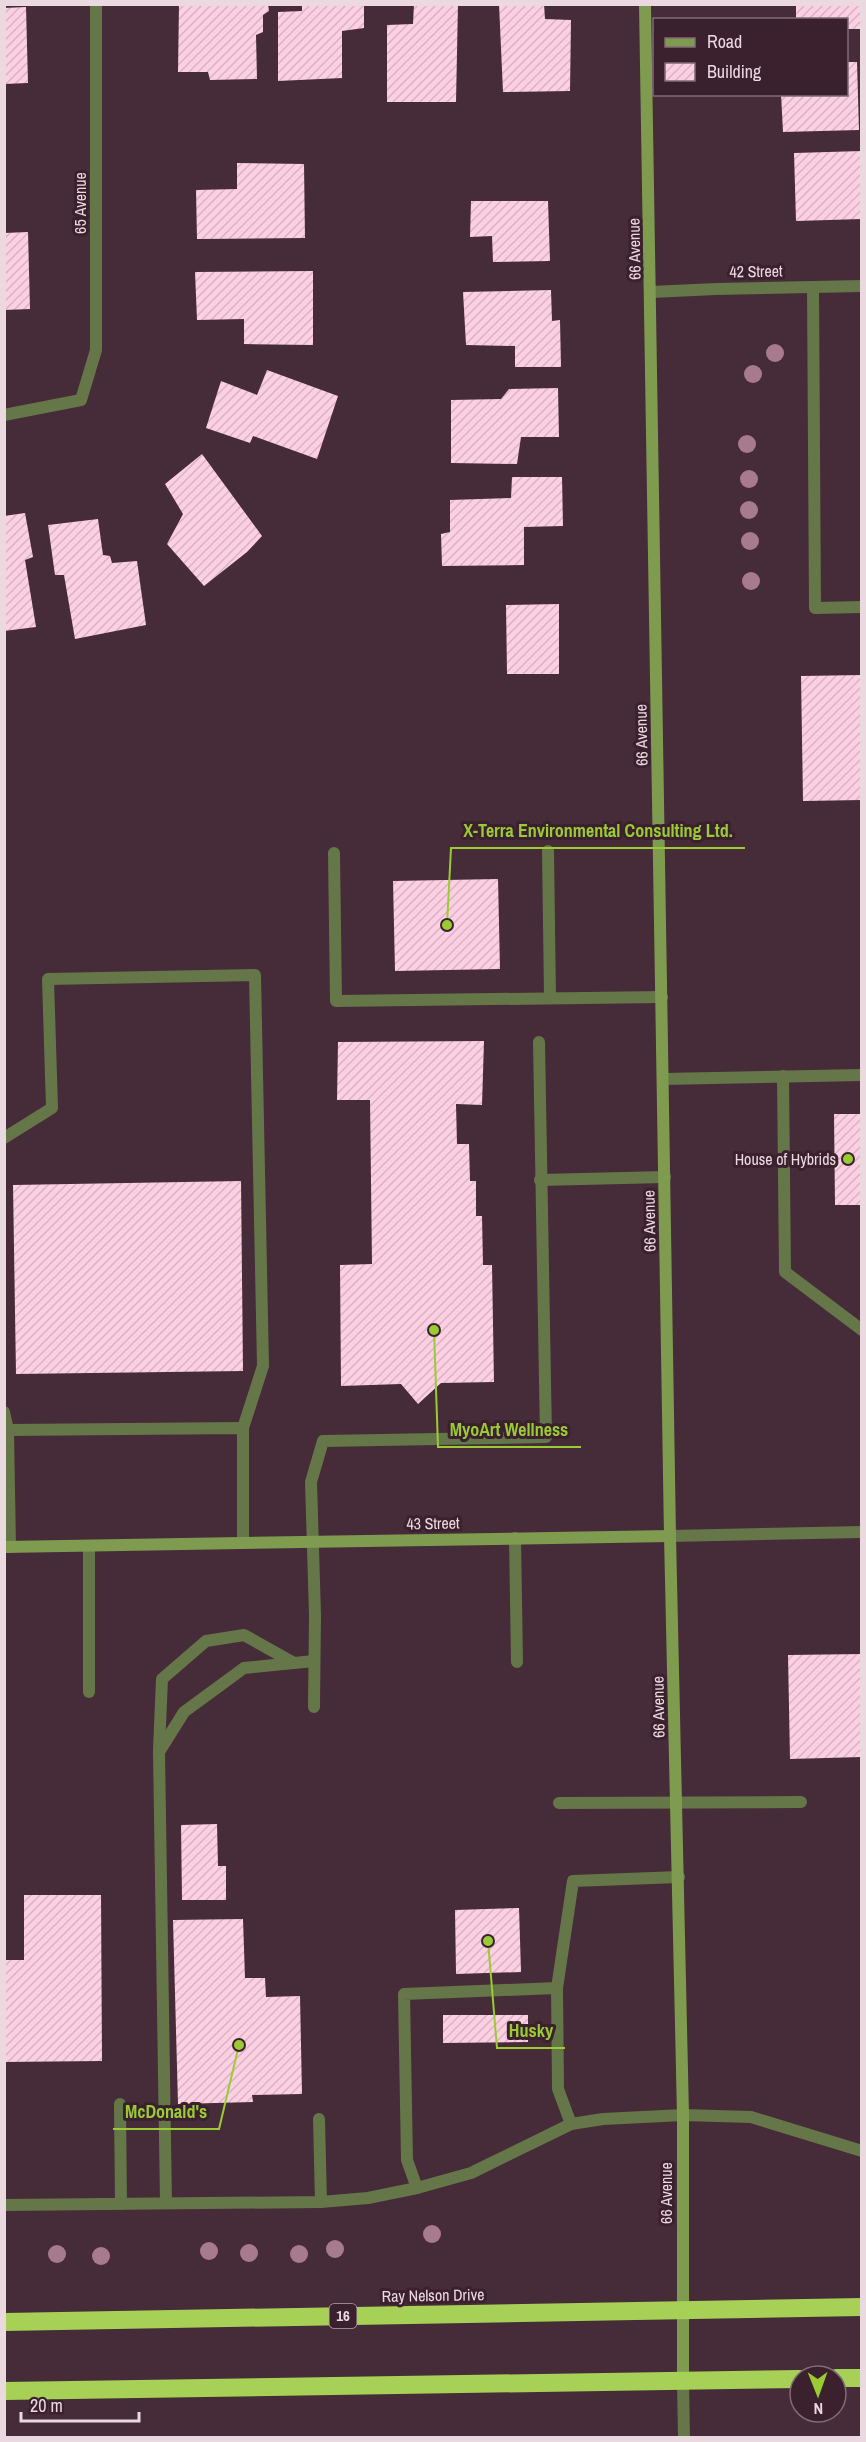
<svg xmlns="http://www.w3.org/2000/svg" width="866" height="2442" font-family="'Archivo Narrow',sans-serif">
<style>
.building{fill:url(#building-hatch)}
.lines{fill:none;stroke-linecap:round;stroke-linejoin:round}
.lane{stroke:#657648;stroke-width:12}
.street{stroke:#657648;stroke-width:12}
.secondary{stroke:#7f9b50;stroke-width:12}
.highway{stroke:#a6d056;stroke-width:18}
.tree{fill:#a77a8e}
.poi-dot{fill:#9bcb33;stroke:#3b212d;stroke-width:2}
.labels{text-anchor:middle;stroke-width:6;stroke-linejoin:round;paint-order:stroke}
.shield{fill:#3b212d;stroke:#b6a2aa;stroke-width:1.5}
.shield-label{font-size:15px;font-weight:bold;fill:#ebd9e0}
.street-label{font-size:16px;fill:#ebd9e0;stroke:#3b212d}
.poi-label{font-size:16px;fill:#ebd9e0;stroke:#3b212d;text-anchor:end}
.leader{fill:none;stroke:#9bcb33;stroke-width:2}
.callout-dot{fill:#9bcb33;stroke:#3b212d;stroke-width:2}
.callout-label{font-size:18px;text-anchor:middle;font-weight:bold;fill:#9bcb33;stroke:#3b212d;stroke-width:6;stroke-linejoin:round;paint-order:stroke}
</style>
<defs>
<pattern id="building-hatch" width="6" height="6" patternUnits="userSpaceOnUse" patternTransform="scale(1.5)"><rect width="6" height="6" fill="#fdcfe3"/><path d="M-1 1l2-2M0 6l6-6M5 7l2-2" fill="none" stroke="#d8b3c3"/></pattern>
</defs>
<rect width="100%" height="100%" fill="#462b38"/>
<g class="building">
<polygon points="179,4 268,4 269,11 263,15 263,32 256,35 257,79 210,80 208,72 178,72"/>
<polygon points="302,4 364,4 364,28 342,31 342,78 278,81 278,12 302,11"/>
<polygon points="414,4 458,4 456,102 387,102 387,25 413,24"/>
<polygon points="499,4 544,4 545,19 571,20 570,91 503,92"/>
<polygon points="796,4 862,4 862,29 846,29 846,20 796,20"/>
<polygon points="26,7 28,83 4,84 4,8"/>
<polygon points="846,62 857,62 859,130 783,132 781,94 846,94"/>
<polygon points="862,151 862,219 796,221 794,153"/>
<polygon points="237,163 304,164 305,238 197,239 196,190 237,189"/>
<polygon points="471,201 548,201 550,261 493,262 492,236 470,237"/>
<polygon points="28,232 30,309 4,310 4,233"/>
<polygon points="313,271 313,345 244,344 244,319 197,320 195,272"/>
<polygon points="551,290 552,321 560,320 561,367 515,367 515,346 466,345 463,292"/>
<polygon points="267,370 338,396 317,459 253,436 250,443 206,428 221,381 257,395"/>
<polygon points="558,388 559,437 521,437 517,464 451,463 451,400 501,399 509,389"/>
<polygon points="202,454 262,536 247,552 204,586 167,544 183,514 165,484"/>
<polygon points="512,477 562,477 563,526 524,527 524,565 442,566 441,534 450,532 450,500 511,498"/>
<polygon points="25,513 33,557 25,560 36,627 4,631 4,516"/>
<polygon points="98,519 103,555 110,556 112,563 137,561 146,625 75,639 64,575 55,575 48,525"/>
<polygon points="559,604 559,674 507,674 506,605"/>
<polygon points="862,675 862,800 803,801 801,676"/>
<polygon points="498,879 500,969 395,971 393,881"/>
<polygon points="484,1041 482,1105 456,1104 457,1144 469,1144 470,1181 476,1181 476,1216 482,1216 483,1265 492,1265 494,1382 441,1383 418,1404 401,1384 341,1386 340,1265 372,1264 370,1100 337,1100 338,1042"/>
<polygon points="834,1114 862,1114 862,1205 835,1205"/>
<polygon points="241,1181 243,1371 16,1374 13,1185"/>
<polygon points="862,1654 862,1757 790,1759 788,1655"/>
<polygon points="217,1824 218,1866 226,1866 226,1900 182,1900 181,1825"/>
<polygon points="24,1895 101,1895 102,2061 4,2062 4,1960 24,1960"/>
<polygon points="519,1908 521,1972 456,1974 455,1910"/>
<polygon points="243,1919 245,1978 265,1978 266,1997 300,1996 302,2094 252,2095 253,2102 178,2104 173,1920"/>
<polygon points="443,2015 528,2015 528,2042 443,2043"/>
</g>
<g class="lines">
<g class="lane">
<polyline points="813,287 815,608 862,607"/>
<polyline points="548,851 550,998"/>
<polyline points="334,853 336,1001 662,997"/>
<polyline points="783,1076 785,1272 862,1330"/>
<polyline points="663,1079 862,1075"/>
<polyline points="4,1138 52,1108 48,979 255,975 263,1366 243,1428"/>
<polyline points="540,1180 665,1177"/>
<polyline points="4,1412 8,1430"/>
<polyline points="515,1538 517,1662"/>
<polyline points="89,1546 89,1692"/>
<polyline points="10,1547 8,1430 243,1428 243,1543"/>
<polyline points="314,1707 315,1615 311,1482 323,1441 546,1437 539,1042"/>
<polyline points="159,1749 162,1679 206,1641 244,1635 294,1663"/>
<polyline points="559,1803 801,1802"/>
<polyline points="120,2104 121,2204"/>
<polyline points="319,2119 321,2202"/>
<polyline points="571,2124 558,2089 557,1988 573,1881 679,1877"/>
<polyline points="417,2188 407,2160 404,1994 557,1988"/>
<polyline points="166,2203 159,1752 184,1712 244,1668 314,1661"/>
<polyline points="683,2381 684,2438"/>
</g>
<g class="street">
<polyline points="651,292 716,289 862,286"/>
<polyline points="4,415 81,400 96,350 96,4"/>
<polyline points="670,1536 862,1532"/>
<polyline points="4,2205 321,2202 368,2198 417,2188 471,2173 571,2124 603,2119 683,2115 751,2117 862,2151"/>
</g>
<g class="secondary">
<polyline points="645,4 670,1536 683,2115 683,2381"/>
<polyline points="4,1547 670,1536"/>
</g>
<g class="highway">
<polyline points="4,2322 862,2307"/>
<polyline points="836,2378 862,2378"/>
<polyline points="4,2391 800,2379"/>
</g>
</g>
<g class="tree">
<circle cx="775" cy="353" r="9"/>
<circle cx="753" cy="374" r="9"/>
<circle cx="747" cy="444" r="9"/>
<circle cx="749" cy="479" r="9"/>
<circle cx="749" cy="510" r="9"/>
<circle cx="750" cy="541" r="9"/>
<circle cx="751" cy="581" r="9"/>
<circle cx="432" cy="2234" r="9"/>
<circle cx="335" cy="2249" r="9"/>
<circle cx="209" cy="2251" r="9"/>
<circle cx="249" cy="2253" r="9"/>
<circle cx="57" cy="2254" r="9"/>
<circle cx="299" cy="2254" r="9"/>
<circle cx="101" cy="2256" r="9"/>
</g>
<circle class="poi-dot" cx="848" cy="1159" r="6"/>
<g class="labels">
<rect class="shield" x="329.5" y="2304" width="27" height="24" rx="4.5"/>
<g class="shield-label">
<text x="343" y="2321">16</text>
</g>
<g class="street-label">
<text transform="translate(80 203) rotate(-90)" y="6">65 Avenue</text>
<text transform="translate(634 249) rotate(-91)" y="6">66 Avenue</text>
<text transform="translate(756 271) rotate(-1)" y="6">42 Street</text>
<text transform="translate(641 735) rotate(-91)" y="6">66 Avenue</text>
<text transform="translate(649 1221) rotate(-91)" y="6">66 Avenue</text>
<text transform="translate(433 1523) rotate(-1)" y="6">43 Street</text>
<text transform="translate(658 1707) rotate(-91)" y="6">66 Avenue</text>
<text transform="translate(666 2193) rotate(-90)" y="6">66 Avenue</text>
<text transform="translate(433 2295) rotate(-1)" y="6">Ray Nelson Drive</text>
</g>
<g class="poi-label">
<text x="836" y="1165">House of Hybrids</text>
</g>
</g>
<path class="leader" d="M447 925L451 848H745M434 1330L438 1447H581M488 1941L497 2048H565M239 2045L219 2129H113"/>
<g class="callout-dot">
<circle cx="447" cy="925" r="6"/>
<circle cx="434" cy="1330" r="6"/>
<circle cx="488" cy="1941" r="6"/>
<circle cx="239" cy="2045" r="6"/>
</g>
<g class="callout-label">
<text x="598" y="837">X-Terra Environmental Consulting Ltd.</text>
<text x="509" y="1436">MyoArt Wellness</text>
<text x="531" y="2037">Husky</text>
<text x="166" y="2118">McDonald's</text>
</g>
<rect width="866" height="2442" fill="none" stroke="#ebd9e0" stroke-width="12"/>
<rect x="653" y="18" width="195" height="78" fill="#3b212d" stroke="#816b75" stroke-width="1.5"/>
<rect x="665" y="38" width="30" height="9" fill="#7f9b50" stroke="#816b75" stroke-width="1.5"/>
<text x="707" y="48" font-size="18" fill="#ebd9e0">Road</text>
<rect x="665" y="63" width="30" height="18" fill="url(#building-hatch)" stroke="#816b75" stroke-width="1.5"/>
<text x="707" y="78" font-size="18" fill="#ebd9e0">Building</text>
<g transform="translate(818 2394) rotate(179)"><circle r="28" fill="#3b212d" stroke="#816b75" stroke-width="1.5"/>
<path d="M0-4.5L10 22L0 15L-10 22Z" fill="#9bcb33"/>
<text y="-9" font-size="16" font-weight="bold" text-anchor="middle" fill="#ebd9e0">N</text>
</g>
<path d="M21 2412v9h118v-9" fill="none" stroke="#ebd9e0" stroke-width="3"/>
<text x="30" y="2412" font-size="18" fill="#ebd9e0" stroke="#3b212d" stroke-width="4.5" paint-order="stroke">20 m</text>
</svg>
